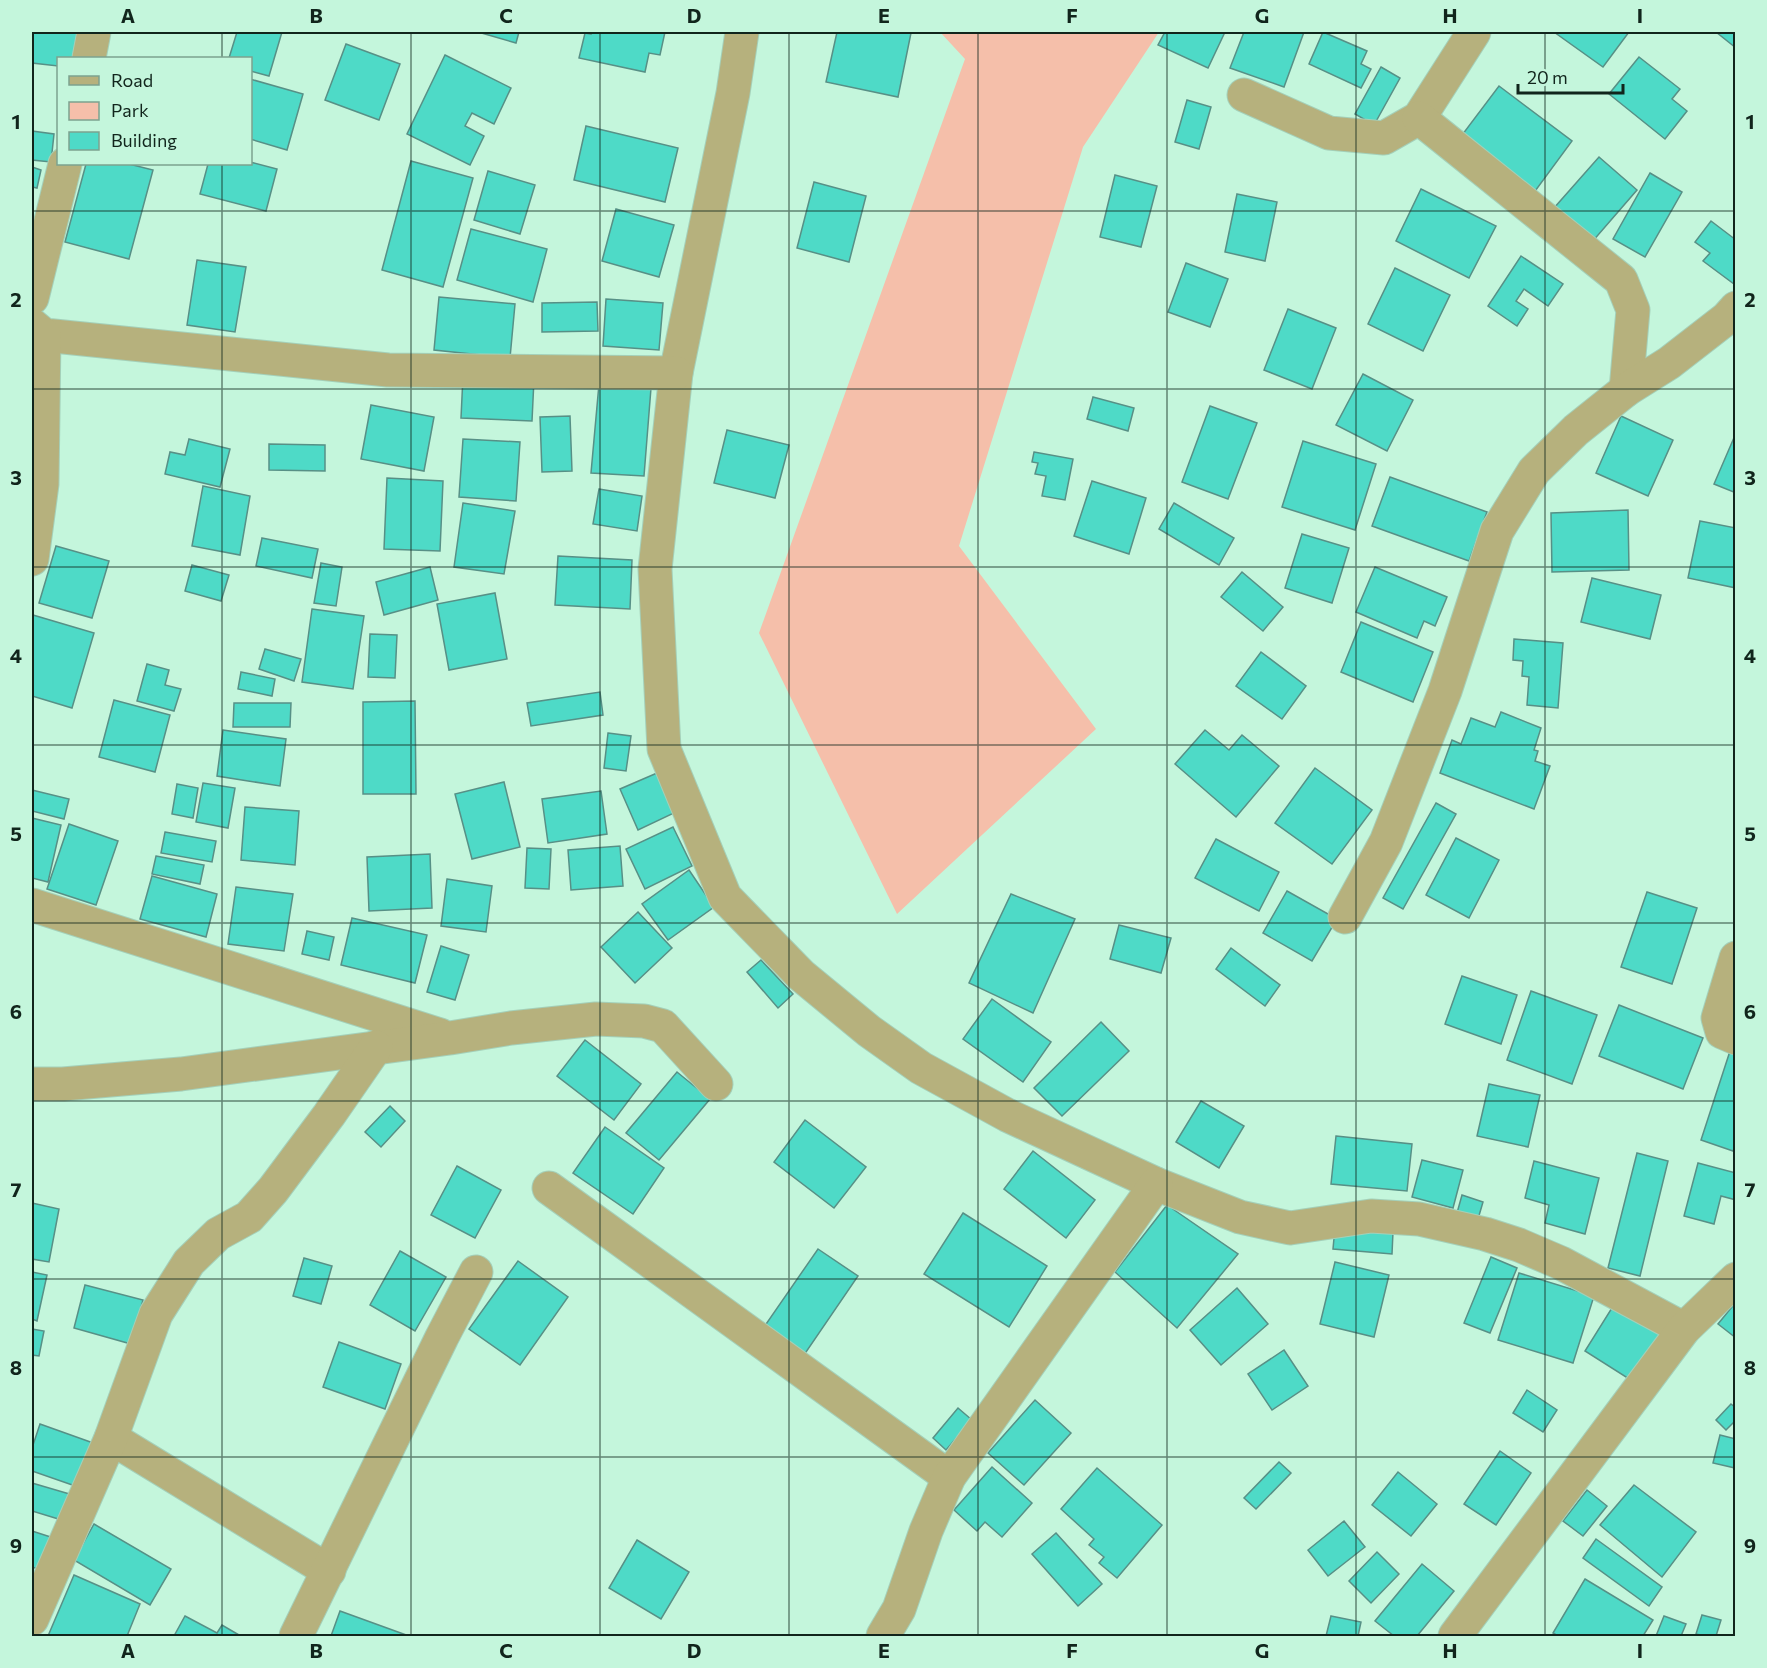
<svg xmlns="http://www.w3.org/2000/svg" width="1767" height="1668" font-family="Commissioner,sans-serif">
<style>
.green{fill:#f5bfaa}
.building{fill:#4edac7;stroke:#579086;stroke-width:1.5}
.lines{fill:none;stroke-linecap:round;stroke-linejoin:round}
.minor-casing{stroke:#a4d0b9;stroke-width:35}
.minor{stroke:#b6b17d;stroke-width:33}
.grid{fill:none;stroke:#11251c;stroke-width:1.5;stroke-opacity:0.55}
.neatline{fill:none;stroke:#11251c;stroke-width:2}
.grid-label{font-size:20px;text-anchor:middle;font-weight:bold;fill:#11251c}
</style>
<rect width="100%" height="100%" fill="#c4f6dc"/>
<polygon class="green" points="940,32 1159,32 1083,147 959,546 1096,729 897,914 759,633 965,59"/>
<g class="building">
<polygon points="32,32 82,32 79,58 58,58 58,66 32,63"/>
<polygon points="237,32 282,32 269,76 250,71 250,58 229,58"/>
<polygon points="478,32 519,32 516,43"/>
<polygon points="591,32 665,32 660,55 649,53 645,72 579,58 585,33 591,34"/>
<polygon points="837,32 911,33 898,97 826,82"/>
<polygon points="1165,32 1225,32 1208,68 1158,45"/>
<polygon points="1244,32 1304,32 1284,87 1230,68"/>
<polygon points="1323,32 1367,51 1361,64 1371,69 1361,88 1309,64"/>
<polygon points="1554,32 1629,32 1603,67"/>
<polygon points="1716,32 1736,32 1736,48"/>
<polygon points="346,44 400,64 379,120 325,100"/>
<polygon points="445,55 511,88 494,124 472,113 465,126 484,136 470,165 407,134"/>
<polygon points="1639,57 1680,89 1672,99 1687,111 1665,139 1609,94"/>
<polygon points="1381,67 1400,78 1374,125 1355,114"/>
<polygon points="250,79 303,94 287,150 250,139"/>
<polygon points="1499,86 1572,141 1530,198 1456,143"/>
<polygon points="1187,100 1211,107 1199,149 1175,142"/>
<polygon points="586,126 678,148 665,202 574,180"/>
<polygon points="32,131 54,134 51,162 32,160"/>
<polygon points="1599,157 1637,190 1592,242 1554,208"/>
<polygon points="411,161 473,178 443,287 382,270"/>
<polygon points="250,162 277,169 266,211 200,194 208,164 250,164"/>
<polygon points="86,164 129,164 153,170 129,259 65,242"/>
<polygon points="32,167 41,170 37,188 32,187"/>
<polygon points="488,171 535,185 520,234 474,220"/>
<polygon points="1650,173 1682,192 1645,257 1613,239"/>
<polygon points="1115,175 1157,186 1141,247 1100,237"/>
<polygon points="814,182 866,196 849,262 797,248"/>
<polygon points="1421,189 1496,226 1469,278 1396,241"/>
<polygon points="1237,194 1277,202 1265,261 1225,252"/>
<polygon points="616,209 674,225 659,277 602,261"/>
<polygon points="1711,221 1736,240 1736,282 1734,284 1703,261 1710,253 1695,242"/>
<polygon points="471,229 547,249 533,302 457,280"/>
<polygon points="1521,256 1563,284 1548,306 1524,289 1516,301 1528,309 1517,326 1488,306"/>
<polygon points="197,260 246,267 235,332 187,325"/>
<polygon points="1186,263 1228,279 1210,327 1168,312"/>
<polygon points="1395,268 1450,295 1423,351 1368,324"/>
<polygon points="439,297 515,304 510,358 434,350"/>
<polygon points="606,299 663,303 659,350 603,346"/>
<polygon points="597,302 598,331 542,332 542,303"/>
<polygon points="1288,309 1336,328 1312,389 1264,370"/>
<polygon points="1363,374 1413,400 1387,451 1336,425"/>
<polygon points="463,376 534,379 532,421 461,418"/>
<polygon points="599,384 651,388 644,476 591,473"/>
<polygon points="1093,397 1134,408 1128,431 1087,419"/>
<polygon points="371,405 434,417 424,471 361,459"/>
<polygon points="1210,406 1257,423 1228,499 1182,482"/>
<polygon points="570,416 572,471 542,472 540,417"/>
<polygon points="1621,416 1673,440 1648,496 1596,473"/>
<polygon points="727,430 789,445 775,498 714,483"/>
<polygon points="1736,433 1736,463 1734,467 1736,468 1736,493 1714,484"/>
<polygon points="189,439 230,449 220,487 165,474 170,452 185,455"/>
<polygon points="463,439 520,442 516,501 459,497"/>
<polygon points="1303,441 1376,464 1355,530 1282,507"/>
<polygon points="269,444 325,445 325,471 269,470"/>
<polygon points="1034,452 1073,459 1065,500 1042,496 1046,476 1035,474 1038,463 1032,462"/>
<polygon points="1390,477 1487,512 1469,561 1372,526"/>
<polygon points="387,478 443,481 440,551 384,549"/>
<polygon points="1092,481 1146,498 1129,554 1074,536"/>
<polygon points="203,486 250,496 240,555 192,546"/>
<polygon points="599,489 642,496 637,531 593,524"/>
<polygon points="463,503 515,511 504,574 454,567"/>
<polygon points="1174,503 1234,538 1219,565 1159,529"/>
<polygon points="1628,510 1629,570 1552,572 1551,513"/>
<polygon points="1700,521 1736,528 1736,588 1688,578"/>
<polygon points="1302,534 1349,548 1332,603 1285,588"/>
<polygon points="262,538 318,549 312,578 256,566"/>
<polygon points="56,546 109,561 92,618 39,603"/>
<polygon points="558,556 632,560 630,609 555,605"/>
<polygon points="321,563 342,567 336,606 314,603"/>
<polygon points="192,565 229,575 221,601 185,591"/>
<polygon points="430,567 438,600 384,615 376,582"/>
<polygon points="1375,567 1447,597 1435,626 1424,621 1417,638 1356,612"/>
<polygon points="1242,572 1283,607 1263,631 1221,597"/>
<polygon points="1592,578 1661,595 1650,639 1581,622"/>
<polygon points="495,593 507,659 449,670 437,604"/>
<polygon points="312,609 364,616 353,689 302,682"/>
<polygon points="33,615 94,633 72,708 32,696"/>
<polygon points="1361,622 1433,652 1413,702 1341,672"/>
<polygon points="370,634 397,635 395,678 368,677"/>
<polygon points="1514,639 1563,643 1558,708 1527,705 1529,677 1522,676 1523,661 1513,660"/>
<polygon points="265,649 301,659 294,681 259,669"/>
<polygon points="1261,652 1306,686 1282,719 1236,686"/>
<polygon points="147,664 169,670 165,685 181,689 174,711 137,701"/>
<polygon points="241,672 275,679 272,696 238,689"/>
<polygon points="600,692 603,715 531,726 527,703"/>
<polygon points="114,700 170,715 155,772 99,757"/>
<polygon points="415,701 416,794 363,794 363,702"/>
<polygon points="234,703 291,703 290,727 233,727"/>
<polygon points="1501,712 1541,728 1534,750 1538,751 1535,761 1550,766 1534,809 1440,773 1452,740 1461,744 1471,718 1495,727"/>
<polygon points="223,730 286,739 280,786 217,776"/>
<polygon points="1205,730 1229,750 1242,735 1279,766 1236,817 1175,764"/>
<polygon points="608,733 631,736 626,771 604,768"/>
<polygon points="1315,768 1372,810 1332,864 1275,823"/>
<polygon points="657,773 674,813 638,830 620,789"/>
<polygon points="504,782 520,847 472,859 455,794"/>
<polygon points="203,783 235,788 228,828 196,822"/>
<polygon points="177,784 198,788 193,818 172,814"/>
<polygon points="32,790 69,799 64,819 32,811"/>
<polygon points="601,791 607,834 548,843 542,799"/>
<polygon points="1436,803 1456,814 1403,909 1383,898"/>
<polygon points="245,807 299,811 295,865 241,860"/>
<polygon points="32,818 61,825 48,882 32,878"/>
<polygon points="69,824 118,841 96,905 47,889"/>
<polygon points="673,827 692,866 645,889 626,849"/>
<polygon points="165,832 216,841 212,862 161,853"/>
<polygon points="1456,838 1499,860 1469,918 1426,895"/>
<polygon points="1216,839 1279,872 1259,911 1195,878"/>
<polygon points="620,846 623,886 571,890 568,850"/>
<polygon points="527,848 551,849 549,889 525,888"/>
<polygon points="430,854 432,908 369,911 367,857"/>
<polygon points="156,856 204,865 200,884 152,874"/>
<polygon points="689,870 714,907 668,940 642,904"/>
<polygon points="152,876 217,894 206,937 140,919"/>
<polygon points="447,879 492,886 486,932 441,926"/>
<polygon points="236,887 293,894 284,951 228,944"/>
<polygon points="1287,891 1337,919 1312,961 1263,933"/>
<polygon points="1647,892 1697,908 1672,984 1621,967"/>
<polygon points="1011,894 1075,919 1033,1013 969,983"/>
<polygon points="638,912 672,948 635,983 601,947"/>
<polygon points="352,918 427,935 415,983 341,965"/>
<polygon points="1119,925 1171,938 1161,973 1110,959"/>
<polygon points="307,931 334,937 329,960 302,954"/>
<polygon points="441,946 469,955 455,1000 427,992"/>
<polygon points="1231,948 1280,985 1265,1006 1216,969"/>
<polygon points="761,960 793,994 778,1008 747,972"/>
<polygon points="1462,976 1517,995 1501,1044 1445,1024"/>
<polygon points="1531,991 1597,1015 1572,1084 1507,1060"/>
<polygon points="992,999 1051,1042 1023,1082 963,1039"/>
<polygon points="1619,1005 1703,1038 1683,1089 1599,1056"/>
<polygon points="1101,1022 1129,1051 1062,1116 1034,1088"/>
<polygon points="585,1040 641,1084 614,1120 557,1076"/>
<polygon points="1732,1045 1736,1046 1736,1144 1733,1151 1701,1140"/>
<polygon points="677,1072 710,1099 659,1160 626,1133"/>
<polygon points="1489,1084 1540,1095 1528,1147 1477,1136"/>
<polygon points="1201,1101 1244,1126 1219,1168 1176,1142"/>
<polygon points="390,1106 405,1121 381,1147 365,1132"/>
<polygon points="805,1120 866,1167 834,1208 774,1162"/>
<polygon points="605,1127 664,1168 633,1214 573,1173"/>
<polygon points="1336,1136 1412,1144 1407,1191 1331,1184"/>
<polygon points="1033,1151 1095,1200 1066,1238 1004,1189"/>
<polygon points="1637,1153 1668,1161 1640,1276 1608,1268"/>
<polygon points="1422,1160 1463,1170 1453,1208 1412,1197"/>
<polygon points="1534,1161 1599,1178 1585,1234 1545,1223 1549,1205 1525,1198"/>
<polygon points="1698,1163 1736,1173 1736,1200 1721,1196 1714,1224 1684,1216"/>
<polygon points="457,1166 501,1190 475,1238 431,1215"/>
<polygon points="1462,1195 1483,1202 1478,1219 1457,1213"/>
<polygon points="32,1203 59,1209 49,1262 32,1259"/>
<polygon points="1167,1205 1238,1254 1177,1328 1115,1272"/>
<polygon points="963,1213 1047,1266 1009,1327 924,1274"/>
<polygon points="1335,1227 1393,1232 1392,1254 1333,1249"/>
<polygon points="818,1249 858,1276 804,1355 764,1327"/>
<polygon points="400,1251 446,1277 415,1331 370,1305"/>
<polygon points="1491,1257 1517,1268 1490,1333 1464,1323"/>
<polygon points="304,1258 332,1266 321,1304 293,1296"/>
<polygon points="518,1261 568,1297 520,1365 469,1329"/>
<polygon points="1335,1262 1389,1275 1374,1337 1320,1324"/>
<polygon points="32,1272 47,1275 37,1321 32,1319"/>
<polygon points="1519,1273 1594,1296 1573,1363 1498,1340"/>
<polygon points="85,1285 143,1300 131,1344 74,1328"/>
<polygon points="1237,1288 1268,1324 1221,1365 1190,1330"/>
<polygon points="1736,1302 1736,1338 1718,1324"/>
<polygon points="1615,1303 1667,1336 1637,1384 1585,1351"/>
<polygon points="32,1329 44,1331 39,1356 32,1355"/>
<polygon points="339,1342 401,1364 385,1409 323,1387"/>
<polygon points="1284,1350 1308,1386 1272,1410 1248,1374"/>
<polygon points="1527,1390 1557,1410 1543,1432 1513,1413"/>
<polygon points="1035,1400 1071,1433 1024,1485 988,1453"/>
<polygon points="1731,1404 1736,1408 1736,1420 1726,1430 1716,1420"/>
<polygon points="958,1408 972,1420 946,1450 933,1438"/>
<polygon points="40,1424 96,1444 81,1488 32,1471 32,1448"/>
<polygon points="1720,1435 1736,1439 1735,1468 1713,1463"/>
<polygon points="1500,1451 1531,1473 1496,1525 1464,1504"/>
<polygon points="1279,1462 1291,1473 1256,1509 1244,1498"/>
<polygon points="992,1467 1032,1503 1002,1537 985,1522 977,1531 954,1510"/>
<polygon points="1097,1468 1162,1525 1117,1578 1099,1563 1104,1557 1089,1545 1094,1539 1061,1509"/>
<polygon points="1398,1472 1437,1504 1411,1536 1372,1505"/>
<polygon points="32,1483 73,1495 65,1521 32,1511"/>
<polygon points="1634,1485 1696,1532 1662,1577 1600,1525"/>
<polygon points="1587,1490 1607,1506 1583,1536 1563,1521"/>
<polygon points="1344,1521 1365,1547 1328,1576 1308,1550"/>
<polygon points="94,1524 171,1569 150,1605 74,1560"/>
<polygon points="32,1531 60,1540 50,1573 32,1567"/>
<polygon points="1056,1533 1102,1584 1078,1606 1032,1554"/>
<polygon points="1596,1539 1662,1587 1649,1606 1583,1558"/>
<polygon points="637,1540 689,1572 661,1619 609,1588"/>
<polygon points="1377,1552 1399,1574 1371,1603 1349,1581"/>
<polygon points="1422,1564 1454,1591 1417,1636 1394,1636 1375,1621"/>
<polygon points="74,1575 140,1604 127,1636 48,1636"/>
<polygon points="1585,1579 1653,1620 1643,1636 1558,1636 1553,1633"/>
<polygon points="340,1611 409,1636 331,1636"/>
<polygon points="1702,1615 1721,1620 1716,1636 1704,1636 1696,1634"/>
<polygon points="185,1616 217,1633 222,1625 239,1635 238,1636 174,1636"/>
<polygon points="1331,1616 1361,1622 1358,1636 1326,1636"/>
<polygon points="1664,1616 1686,1624 1681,1636 1656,1636"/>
</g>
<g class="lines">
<g class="minor-casing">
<g id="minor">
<polyline points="742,32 733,93 676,373 655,569 664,749 725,897 801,975 869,1031 921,1068 1007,1115 1156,1184 1240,1217 1290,1228 1371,1216 1419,1219 1485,1234 1519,1245 1561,1263 1684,1329"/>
<polyline points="89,58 94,32"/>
<polyline points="1244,95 1329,133 1384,138 1419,118 1474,32"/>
<polyline points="1419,118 1621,280 1633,310 1626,390"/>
<polyline points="32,298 65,164"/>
<polyline points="32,325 44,335 388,370 676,373"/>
<polyline points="32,559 42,484 44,335"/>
<polyline points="32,905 440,1035"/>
<polyline points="1345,917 1386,842 1445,691 1497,531 1534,471 1576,430 1626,390 1669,363 1727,318 1736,308"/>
<polyline points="1736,958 1718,1018 1722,1032 1736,1038"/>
<polyline points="32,1084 63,1084 181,1074 450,1038 511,1028 596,1019 644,1021 663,1026 716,1084"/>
<polyline points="549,1188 949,1477"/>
<polyline points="111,1438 329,1571"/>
<polyline points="32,1619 111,1438 156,1314 189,1262 218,1234 249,1217 273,1190 329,1115 376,1047"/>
<polyline points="296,1636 442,1337 476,1272"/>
<polyline points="883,1636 899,1609 926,1531 949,1477 1156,1184"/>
<polyline points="1455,1636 1684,1329 1736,1279"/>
</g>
</g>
<use href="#minor" class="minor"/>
</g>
<path class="grid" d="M222,32V58M411,32V1636M600,32V1636M789,32V1636M978,32V1636M1167,32V1636M1356,32V1636M1545,32V1636M222,164V1636M32,211H1736M32,389H1736M32,567H1736M32,745H1736M32,923H1736M32,1101H1736M32,1279H1736M32,1457H1736"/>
<rect width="1767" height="1668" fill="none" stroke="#c4f6dc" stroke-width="66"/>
<rect x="57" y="57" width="195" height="108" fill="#c4f6dc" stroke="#7ca28f" stroke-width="1.5"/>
<rect x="69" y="76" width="30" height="9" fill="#b6b17d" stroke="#7ca28f" stroke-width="1.5"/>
<text x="111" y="87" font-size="18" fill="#11251c">Road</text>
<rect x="69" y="102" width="30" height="18" fill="#f5bfaa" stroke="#7ca28f" stroke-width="1.5"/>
<text x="111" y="117" font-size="18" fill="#11251c">Park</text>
<rect x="69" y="132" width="30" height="18" fill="#4edac7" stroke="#7ca28f" stroke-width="1.5"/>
<text x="111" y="147" font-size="18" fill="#11251c">Building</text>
<path d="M1518 84v9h105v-9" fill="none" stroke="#11251c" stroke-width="3"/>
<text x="1527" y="84" font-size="18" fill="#11251c" stroke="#c4f6dc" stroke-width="4.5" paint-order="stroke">20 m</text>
<rect x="33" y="33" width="1701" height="1602" class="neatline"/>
<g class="grid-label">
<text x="128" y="23">A</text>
<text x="316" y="23">B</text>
<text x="506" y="23">C</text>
<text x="694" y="23">D</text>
<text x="884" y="23">E</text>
<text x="1072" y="23">F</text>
<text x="1262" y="23">G</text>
<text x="1450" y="23">H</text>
<text x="1640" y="23">I</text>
<text x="16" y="129">1</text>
<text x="1750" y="129">1</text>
<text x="16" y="307">2</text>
<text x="1750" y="307">2</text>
<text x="16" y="485">3</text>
<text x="1750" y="485">3</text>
<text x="16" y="663">4</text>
<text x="1750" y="663">4</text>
<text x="16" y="841">5</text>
<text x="1750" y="841">5</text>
<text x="16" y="1019">6</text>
<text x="1750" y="1019">6</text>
<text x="16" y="1197">7</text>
<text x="1750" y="1197">7</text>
<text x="16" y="1375">8</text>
<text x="1750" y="1375">8</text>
<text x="16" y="1553">9</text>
<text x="1750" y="1553">9</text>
<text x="128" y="1658">A</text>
<text x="316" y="1658">B</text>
<text x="506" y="1658">C</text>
<text x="694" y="1658">D</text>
<text x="884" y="1658">E</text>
<text x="1072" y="1658">F</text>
<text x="1262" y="1658">G</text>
<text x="1450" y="1658">H</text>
<text x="1640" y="1658">I</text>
</g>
</svg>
